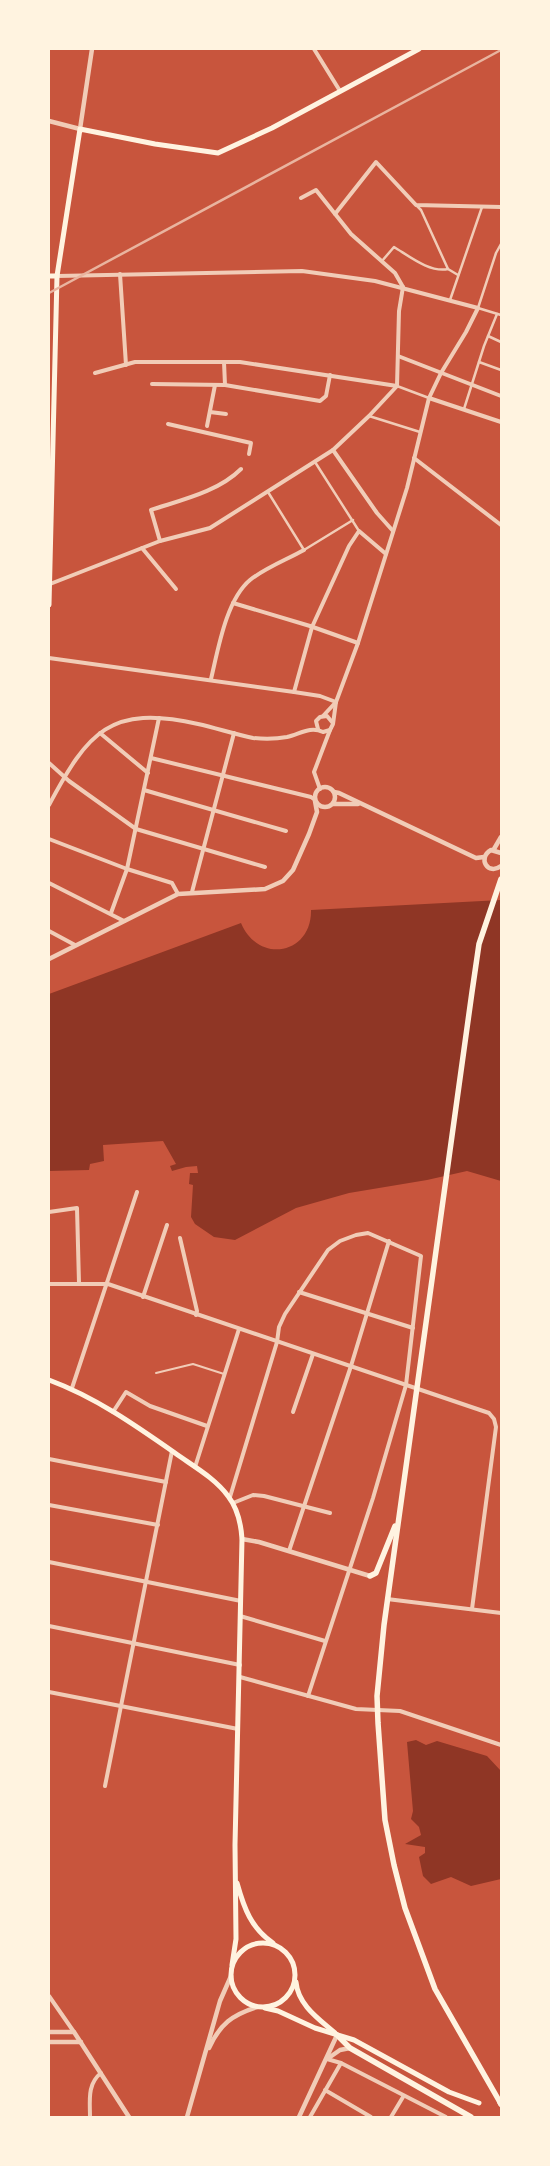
<svg xmlns="http://www.w3.org/2000/svg" width="550" height="2166" font-family="Cabin,sans-serif">
<style>
.water{fill:#8f3625}
.lines{fill:none;stroke-linecap:round;stroke-linejoin:round}
.service{stroke:#f1ccb7;stroke-width:2}
.pedestrian{stroke:#f1ccb7;stroke-width:2.5}
.minor{stroke:#f1ccb7;stroke-width:4}
.tertiary{stroke:#f1ccb7;stroke-width:4.5}
.secondary{stroke:#fff3e0;stroke-width:5}
.primary{stroke:#fff3e0;stroke-width:5.5}
.trunk{stroke:#fff3e0;stroke-width:6}
.rail{stroke:#e9b49f;stroke-width:2.5}
</style>
<rect width="100%" height="100%" fill="#c8553d"/>
<g class="water">
<path d="M501,900V1181L467,1171L427,1180L349,1193L296,1208L235,1240L214,1237L195,1224L191,1217L193,1185L189,1184L190,1173H198L197,1166L186,1167L172,1171L170,1166L176,1164L163,1141L103,1145L104,1161L90,1164L89,1170L49,1171V994L241,923C259,965 312,954 311,910Z"/>
<polygon points="416,1740 426,1745 437,1741 487,1756 501,1771 501,1879 471,1886 451,1877 431,1884 423,1876 419,1857 425,1853 425,1847 405,1844 421,1835 419,1827 411,1819 413,1811 407,1742"/>
</g>
<g class="lines">
<polyline class="service" points="156,1373 193,1364 224,1374"/>
<g class="pedestrian">
<polyline points="416,205 421,210 448,269 458,275"/>
<polyline points="501,244 496,253 478,308 501,315"/>
<path d="M382,261L394,247C409,256 430,273 448,269"/>
<polyline points="450,300 482,207"/>
<polyline points="488,336 501,342"/>
<polyline points="479,362 501,370"/>
<polyline points="397,386 429,398"/>
<polyline points="464,409 484,346 497,314"/>
<polyline points="369,416 420,432"/>
<polyline points="315,462 359,531"/>
<polyline points="268,492 304,550 353,520"/>
</g>
<g class="minor">
<polyline points="314,49 340,91"/>
<polyline points="301,198 316,190 351,234 395,273 403,287"/>
<polyline points="335,214 376,162 416,205 501,207"/>
<polyline points="120,274 126,365"/>
<polyline points="398,356 501,396"/>
<polyline points="224,362 225,385"/>
<polyline points="95,373 135,362 240,362 397,386"/>
<polyline points="152,384 225,385 320,401 326,396 330,375"/>
<polyline points="397,386 399,311 403,287"/>
<polyline points="429,398 501,422"/>
<polyline points="210,412 226,414"/>
<polyline points="168,424 251,443 249,454"/>
<polyline points="207,426 215,385"/>
<polyline points="333,450 377,513 393,531"/>
<polyline points="414,458 501,525"/>
<path d="M160,541L151,510C181,500 218,492 241,469"/>
<polyline points="142,548 176,589"/>
<polyline points="50,584 160,541 210,528 333,450 369,416 397,386"/>
<polyline points="233,603 310,626 358,643"/>
<polyline points="49,658 294,692 320,696 336,702"/>
<path d="M211,679C218,650 226,600 250,580C265,568 286,560 304,550"/>
<polyline points="294,692 312,627 349,546 359,531 386,554"/>
<polyline points="323,716 336,702"/>
<polyline points="318,729 316,721 320,717 327,716 332,722"/>
<polyline points="100,733 148,773"/>
<polyline points="151,758 311,797 315,800"/>
<polyline points="49,763 69,781 136,829 265,867"/>
<polyline points="320,789 314,772 330,730"/>
<polyline points="144,790 286,831"/>
<path d="M49,805C88,732 110,704 198,724C216,728 234,734 253,738C264,739 276,739 287,737C300,734 310,726 323,732L330,730L333,724L336,702L358,643L407,488L429,398L441,373L466,332L478,308L375,281L302,271L57,276"/>
<polyline points="49,839 127,869 172,883 178,894"/>
<polyline points="49,883 124,921"/>
<polyline points="192,892 234,733"/>
<polyline points="111,913 127,869 159,718"/>
<polyline points="49,931 75,945"/>
<polyline points="49,1212 77,1208 79,1283"/>
<polyline points="180,1238 197,1311 196,1315"/>
<polyline points="49,1284 108,1284 489,1413 494,1419 496,1427 472,1609"/>
<polyline points="299,1292 413,1328"/>
<polyline points="143,1297 167,1225"/>
<polyline points="72,1388 137,1192"/>
<polyline points="113,1412 126,1392 150,1406 207,1426"/>
<polyline points="293,1412 313,1354"/>
<polyline points="49,1459 166,1482"/>
<polyline points="195,1467 239,1329"/>
<polyline points="230,1497 277,1342 279,1327 285,1314 328,1250 340,1241 356,1235 368,1233 421,1256 406,1385 373,1498 308,1696"/>
<polyline points="233,1503 253,1495 264,1496 330,1513"/>
<polyline points="49,1505 158,1525"/>
<polyline points="289,1551 351,1366 389,1241"/>
<polyline points="49,1562 241,1601"/>
<polyline points="387,1599 501,1613"/>
<polyline points="240,1616 325,1641"/>
<polyline points="49,1626 240,1665"/>
<polyline points="240,1677 356,1709 400,1711 501,1745"/>
<polyline points="49,1692 238,1729"/>
<polyline points="105,1786 172,1451"/>
<polyline points="49,1996 74,2032"/>
<polyline points="327,2059 341,2063 446,2117"/>
<polyline points="325,2090 371,2117"/>
<path d="M90,2117C90,2101 87,2084 101,2073"/>
<polyline points="310,2117 341,2063"/>
<polyline points="391,2117 403,2097"/>
</g>
<g class="tertiary">
<polyline points="49,121 80,129 92,49"/>
<circle cx="325" cy="797" r="10"/>
<polyline points="334,792 339,793 476,858 484,857"/>
<polyline points="333,804 358,804"/>
<polyline points="494,849 501,837"/>
<path d="M501,853L491,850C477,858 488,876 501,866"/>
<polyline points="49,959 178,894 265,889 283,881 293,870 309,834 317,812 315,801"/>
<polyline points="242,1539 259,1542 370,1576"/>
<polyline points="49,2032 74,2032 129,2117"/>
<polyline points="49,2042 81,2042"/>
<path d="M209,2048C220,2024 232,2015 257,2007"/>
<polyline points="330,2057 340,2050 350,2048"/>
<polyline points="187,2117 220,2001 231,1976"/>
<polyline points="299,2117 337,2035"/>
</g>
<g class="secondary">
<polyline points="49,276 57,276"/>
<polyline points="49,605 57,276 80,129 155,144 218,153 272,128 419,49"/>
<path d="M49,1380C95,1397 135,1425 175,1453C193,1466 215,1478 228,1496C238,1509 241,1523 242,1539L235,1845L236,1939L232,1965"/>
<path d="M237,1883C244,1908 251,1928 273,1943"/>
<circle cx="263" cy="1975" r="32"/>
<path d="M296,1982C298,2005 319,2019 335,2033"/>
<polyline points="265,2008 278,2011 315,2028 354,2040 449,2092 479,2103"/>
</g>
<g class="primary">
<polyline points="501,879 479,944 472,992 384,1625 377,1696 378,1723 385,1820 394,1865 405,1908 435,1989 501,2104"/>
<polyline points="370,1576 376,1573 395,1526"/>
<polyline points="337,2035 350,2048 471,2117"/>
</g>
<polyline class="trunk" points="500,2102 501,2104"/>
<polyline class="rail" points="49,293 501,50"/>
</g>
<rect width="550" height="2166" fill="none" stroke="#fff3e0" stroke-width="100"/>
</svg>
